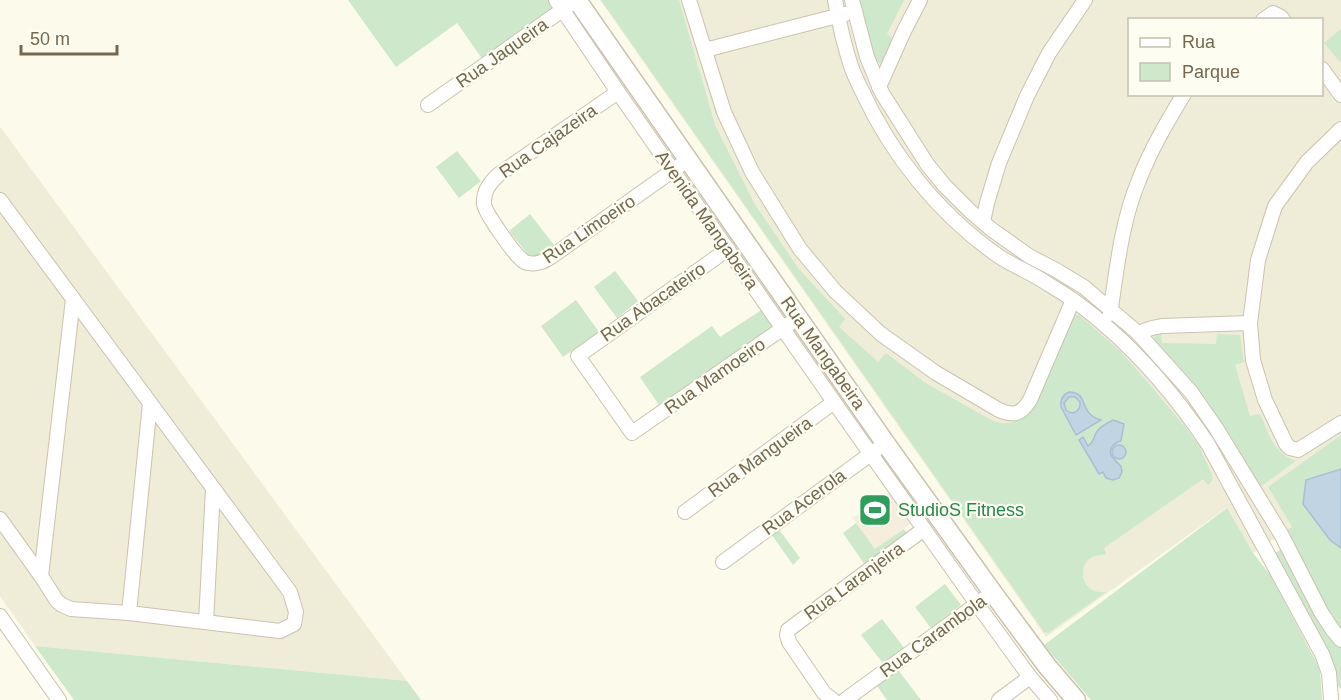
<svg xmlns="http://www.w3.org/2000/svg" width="1341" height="700" font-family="Arial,sans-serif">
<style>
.residential{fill:#efecd7;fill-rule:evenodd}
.commercial{fill:#f7eddd}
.green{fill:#cde8cb}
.water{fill:#c1d4e3;stroke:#a8bfd4;stroke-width:1.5;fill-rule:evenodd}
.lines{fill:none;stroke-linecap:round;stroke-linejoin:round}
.street-casing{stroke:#cac3af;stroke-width:16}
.secondary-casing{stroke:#cac2ab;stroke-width:21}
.street{stroke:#fff;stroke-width:14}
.secondary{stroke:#fff;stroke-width:18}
.labels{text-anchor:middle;stroke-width:4.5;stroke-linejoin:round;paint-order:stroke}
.street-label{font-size:18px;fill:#746850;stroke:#fdfdf2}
.leisure-label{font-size:18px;fill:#27864d;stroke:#fdfdf2;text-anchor:start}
</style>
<rect width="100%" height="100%" fill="#fbfaeb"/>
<g class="residential">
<path d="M600,0H1341V435L1268,487L1292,527L1253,553L1226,508L1046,637ZM1130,20H1322V94H1130Z"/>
<polygon points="0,128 1,128 407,681 35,646 0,596"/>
</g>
<polygon class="commercial" points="891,491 913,522 875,550 853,518"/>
<g class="green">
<polygon points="348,0 556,0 563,10 486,64 457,23 396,67"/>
<path d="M601,0H679L715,125L754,203L798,268L845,319L839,327L878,362L886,353L924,382L993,421C1006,425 1015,423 1026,416L1073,315H1079L1120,351L1151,386L1186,428L1199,446L1212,475C1213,480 1212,482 1208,485L1203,479L1104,548L1106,555C1075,551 1075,595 1106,592L1048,633L1044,632Z"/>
<polygon points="858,0 904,0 887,34 894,40 883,63 879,63 875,61"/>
<polygon points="1341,29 1341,61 1340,62 1324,43"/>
<polygon points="457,151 481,181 459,198 436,167"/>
<polygon points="530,214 554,245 533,261 509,231"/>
<polygon points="615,271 638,301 617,318 594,287"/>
<polygon points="576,300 599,332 563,357 541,326"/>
<polygon points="768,306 784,328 663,411 640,377 712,326 720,337"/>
<path d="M1159,334H1161L1162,343L1216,344L1217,334L1240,335L1244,362L1235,365L1250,416L1260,414C1269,433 1273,454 1296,461L1260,487L1209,409L1153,340L1155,335Z"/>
<polygon points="1341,435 1341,689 1335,683 1273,554 1284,548 1281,534 1292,527 1268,487"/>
<polygon points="1227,508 1253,553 1271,576 1320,669 1322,700 1091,700 1044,645"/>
<polygon points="856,523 875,549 904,529 907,534 865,565 843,533"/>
<polygon points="778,528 800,558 793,565 772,535"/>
<polygon points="945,584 961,605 931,628 915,607"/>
<polygon points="882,619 905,649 885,666 861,635"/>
<polygon points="35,646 407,681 421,700 74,700"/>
<polygon points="898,670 921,700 887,700 877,686"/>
</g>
<g class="water">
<path d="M1069,392C1090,392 1077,413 1101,420L1076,435L1061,407C1060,400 1062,395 1069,392ZM1069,397H1075L1080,402C1081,411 1073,416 1066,410L1064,403Z"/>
<path d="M1113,420L1124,424L1121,441C1113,443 1106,451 1114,459C1116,462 1119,464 1121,466L1122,472L1119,478L1113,480L1106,478L1103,472L1099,474L1079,440L1083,437L1088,446C1094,442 1093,439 1096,433C1100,426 1106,424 1113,420Z"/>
<circle cx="1119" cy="452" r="7"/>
<polygon points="1341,469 1341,548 1330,540 1303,504 1306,480"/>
</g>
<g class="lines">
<g class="street-casing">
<g id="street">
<polyline points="556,0 618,92 834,402 977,604 1030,677 1050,700"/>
<path d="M689,0L724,112L752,172L800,249L835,291L881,334L936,373L999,410C1014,416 1021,415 1030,400L1073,300"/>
<path d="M835,0C839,22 844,45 851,66C854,75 858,83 862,91C892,156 939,214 997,255C1013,266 1032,273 1048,284C1069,296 1089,311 1107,327C1146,361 1179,401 1208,444L1322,654L1329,673L1331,700"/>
<polyline points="852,0 867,57 882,93 927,164 944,185 970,211 991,229 1029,256 1056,270 1084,287 1138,333 1191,392 1216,428 1281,534 1321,612 1332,629 1341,640"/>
<polyline points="1263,20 1273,13 1281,17 1283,20"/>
<polyline points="705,50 845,14"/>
<polyline points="1322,69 1341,95"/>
<polyline points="879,87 904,31 920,0"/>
<path d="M618,92L498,175C490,183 483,191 484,204C485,213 513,252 521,259C523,261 526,263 529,263C537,265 544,261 551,257L679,166"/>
<polyline points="428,105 568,6"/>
<polyline points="1341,129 1307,162 1275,206 1258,260 1250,323 1253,360 1265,400 1286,444 1290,448 1298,450 1341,423"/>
<polyline points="0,200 290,592 296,612 294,624 280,631 129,613 71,609 62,605 57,601 41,576 0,519"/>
<polyline points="983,222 987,203 999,163 1027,96 1049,53 1085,0"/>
<polyline points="728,249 578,356 632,433 789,324"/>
<path d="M1110,314C1117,269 1121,223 1139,180C1151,149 1167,122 1184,94"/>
<polyline points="1138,333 1152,328 1162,326 1250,323"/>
<polyline points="685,512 834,402"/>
<polyline points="723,562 876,450"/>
<polyline points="41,576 73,299"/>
<polyline points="129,613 150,403"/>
<polyline points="0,616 59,700"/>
<polyline points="206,622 213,489"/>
<polyline points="833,700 824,693 789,642 787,635 788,630 924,529"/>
<polyline points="845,700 984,599"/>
<polyline points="999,700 1030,677"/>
</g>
</g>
<g class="secondary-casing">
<polyline id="secondary" points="577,0 886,444 993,593 1047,666 1076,700"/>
</g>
<use href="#street" class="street"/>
<use href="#secondary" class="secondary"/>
</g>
<defs>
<g id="stadium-square" transform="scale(1.725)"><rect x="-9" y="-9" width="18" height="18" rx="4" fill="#2e9e5b" stroke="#fdfdf2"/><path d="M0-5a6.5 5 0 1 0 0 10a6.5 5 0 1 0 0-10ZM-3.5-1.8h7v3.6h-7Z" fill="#fff"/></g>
</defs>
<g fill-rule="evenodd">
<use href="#stadium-square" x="875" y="510"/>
</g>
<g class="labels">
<g class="street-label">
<text transform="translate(502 53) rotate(-35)" y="6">Rua Jaqueira</text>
<text transform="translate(548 141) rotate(-35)" y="6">Rua Cajazeira</text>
<text transform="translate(707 220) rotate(55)" y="6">Avenida Mangabeira</text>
<text transform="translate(589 229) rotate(-34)" y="6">Rua Limoeiro</text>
<text transform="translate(653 302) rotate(-35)" y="6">Rua Abacateiro</text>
<text transform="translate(823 353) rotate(55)" y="6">Rua Mangabeira</text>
<text transform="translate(715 376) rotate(-35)" y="6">Rua Mamoeiro</text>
<text transform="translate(760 457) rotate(-36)" y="6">Rua Mangueira</text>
<text transform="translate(804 502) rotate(-36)" y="6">Rua Acerola</text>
<text transform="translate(854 581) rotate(-36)" y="6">Rua Laranjeira</text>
<text transform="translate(933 636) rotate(-36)" y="6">Rua Carambola</text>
</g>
<g class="leisure-label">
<text x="898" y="516">StudioS Fitness</text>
</g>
</g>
<rect x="1128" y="18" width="195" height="78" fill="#fdfdf2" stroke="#c6c1b1" stroke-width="1.5"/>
<rect x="1140" y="38" width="30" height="9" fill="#ffffff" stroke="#c6c1b1" stroke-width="1.5"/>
<text x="1182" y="48" font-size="18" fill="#746850">Rua</text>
<rect x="1140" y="63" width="30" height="18" fill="#cde8cb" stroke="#c6c1b1" stroke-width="1.5"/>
<text x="1182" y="78" font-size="18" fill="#746850">Parque</text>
<path d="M21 45v9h96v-9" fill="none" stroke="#746850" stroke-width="3"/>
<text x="30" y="45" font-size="18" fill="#746850" stroke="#fdfdf2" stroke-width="4.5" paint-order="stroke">50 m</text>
</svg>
